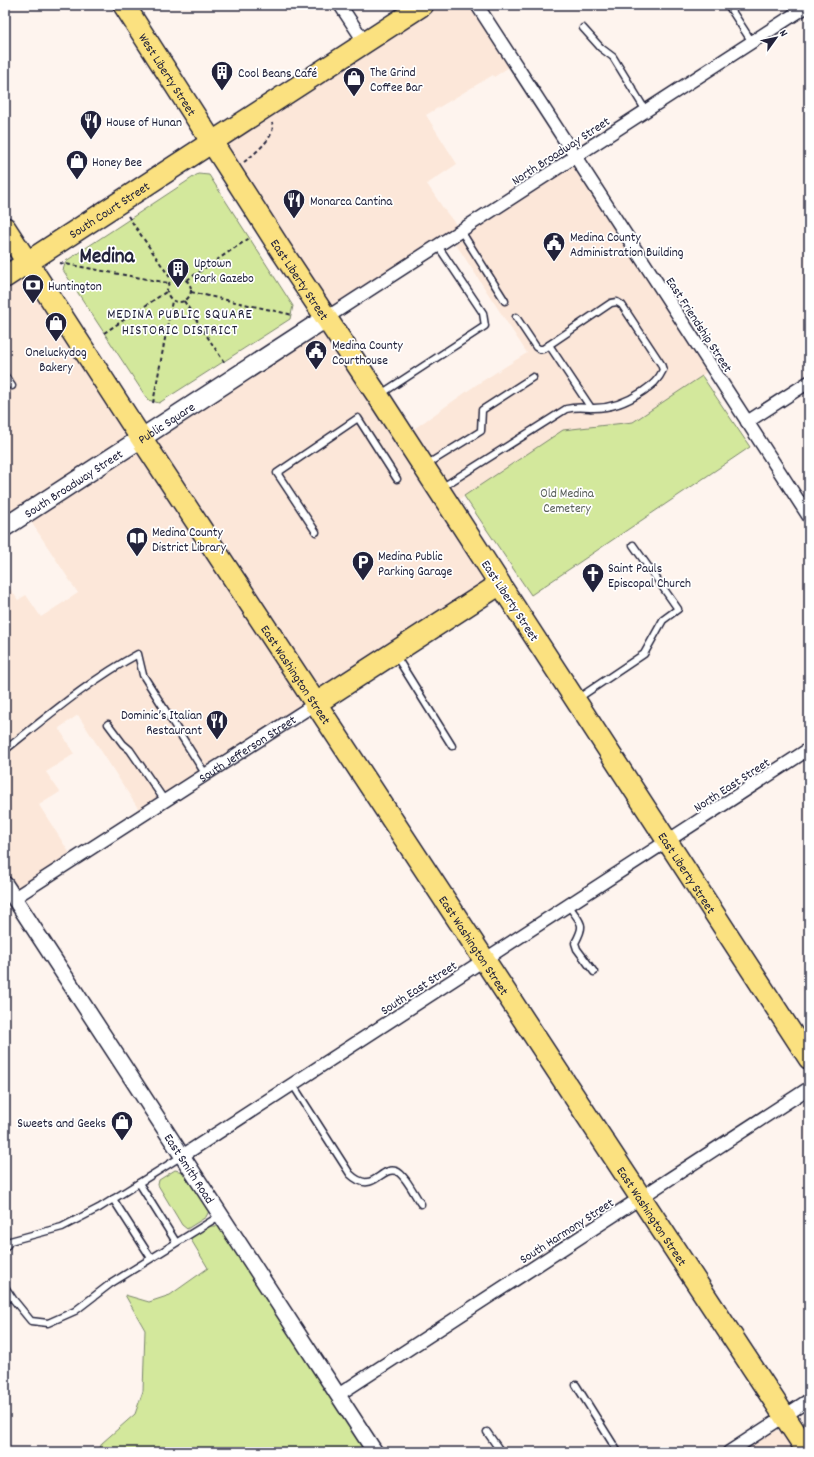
<svg xmlns="http://www.w3.org/2000/svg" width="814" height="1457" font-family="Dekko,sans-serif">
<style>
.built{fill:#fce7d9;fill-rule:evenodd}
.green{fill:#d3e89c;stroke:#7a856c}
.lines{fill:none;stroke-linecap:round;stroke-linejoin:round}
.service-casing{stroke:#22223b;stroke-width:9}
.minor-casing{stroke:#22223b;stroke-width:15}
.tertiary-casing{stroke:#22223b;stroke-width:18}
.secondary-casing{stroke:#22223b;stroke-width:21}
.primary-casing{stroke:#22223b;stroke-width:23}
.trunk-casing{stroke:#22223b;stroke-width:24}
.path{stroke:#22223b;stroke-width:2;stroke-dasharray:4 3;stroke-linecap:butt}
.service{stroke:#fff;stroke-width:6}
.minor{stroke:#fff;stroke-width:12}
.tertiary{stroke:#fff;stroke-width:15}
.secondary{stroke:#fff;stroke-width:18}
.primary{stroke:#fbe180;stroke-width:20}
.trunk{stroke:#fbe180;stroke-width:21}
.labels{text-anchor:middle;stroke-width:3.5;stroke-linejoin:round;paint-order:stroke}
.poi-label{font-size:13px;fill:#22223b;stroke:#fff;text-anchor:start}
.street-label{font-size:13px;fill:#22223b;stroke:#fff}
.park-label{font-size:13px;fill:#575d58;stroke:#fff}
.neighbourhood-label{font-size:14px;letter-spacing:1px;fill:#22223b;stroke:#fff}
.town-label{font-size:21px;font-weight:bold;fill:#22223b;stroke:#fff}
</style>
<rect width="100%" height="100%" fill="#fef4ee"/>
<filter id="ink" filterUnits="userSpaceOnUse"><feTurbulence type="fractalNoise" baseFrequency=".025" numOctaves="2"/><feDisplacementMap in="SourceGraphic" scale="8" xChannelSelector="R" yChannelSelector="G"/><feConvolveMatrix kernelMatrix="1 2 1 2 8 2 1 2 1" color-interpolation-filters="sRGB"/></filter>
<g filter="url(#ink)">
<g class="built">
<path d="M423,5H477L515,63L494,77L493,75L426,115L457,164L427,184L443,208L461,231L576,157L712,367L702,376L633,422L464,496L450,506L500,584L143,816L78,715L59,728L74,754L46,772L60,792L39,805L74,860L14,898L5,884V585L9,587L18,600L26,595L41,617L78,593L26,514L5,527V277L27,262L141,438L326,318L212,142ZM451,238L461,252L527,353L476,385L404,436L326,318Z"/>
<polygon points="776,1430 784,1433 798,1452 738,1452 769,1431"/>
</g>
<g class="green">
<polygon points="198,174 209,175 293,306 290,319 159,403 148,400 63,270 66,261"/>
<polygon points="702,376 750,447 531,595 464,496 563,430 633,422"/>
<polygon points="175,1170 183,1172 209,1211 206,1217 187,1229 182,1225 158,1185 159,1180"/>
<polygon points="209,1226 219,1226 366,1452 98,1452 102,1443 135,1414 143,1391 145,1330 125,1295 149,1302 170,1295 208,1268 190,1238"/>
</g>
<g class="lines">
<g class="service-casing">
<g id="service">
<polyline points="728,5 752,42"/>
<polyline points="583,28 601,48 613,57 646,111"/>
<polyline points="461,231 505,301"/>
<polyline points="549,345 591,408"/>
<polyline points="5,376 12,386"/>
<polyline points="381,394 485,326 483,313 438,246"/>
<polyline points="426,465 481,431 482,410 533,377"/>
<path d="M441,488L566,409C574,407 581,407 590,408C609,409 627,402 642,392C652,385 658,381 663,370L661,364L622,305L617,302L611,303L543,349H539L536,347L516,317"/>
<polyline points="316,532 277,473 358,418 397,479"/>
<polyline points="396,656 452,746"/>
<polyline points="577,699 644,654 663,620 678,609 633,545"/>
<polyline points="108,724 123,744 130,750 165,801"/>
<path d="M5,750C48,716 90,680 138,654L143,675L206,775"/>
<path d="M569,906C581,924 586,923 575,943L577,949L594,972"/>
<path d="M293,1085L350,1174C373,1196 380,1166 396,1171C405,1174 415,1196 421,1204"/>
<polyline points="139,1183 176,1242"/>
<polyline points="113,1199 151,1258"/>
<polyline points="5,1248 10,1241 62,1227 99,1208 182,1156"/>
<polyline points="5,1287 13,1299 31,1321 48,1323 75,1311 110,1284 221,1215"/>
<polyline points="576,1385 618,1452"/>
<polyline points="487,1432 501,1452"/>
</g>
</g>
<g class="minor-casing">
<g id="minor">
<polyline points="340,5 365,43"/>
<polyline points="477,5 809,517"/>
<polyline points="326,318 809,5"/>
<polyline points="747,422 809,382"/>
<path id="s1" d="M14,898L315,704"/>
<polyline points="182,1156 809,749"/>
<polyline points="338,1395 809,1088"/>
<polyline points="729,1452 809,1400"/>
</g>
</g>
<g class="tertiary-casing">
<g id="tertiary">
<path id="s2" d="M5,884L375,1452"/>
</g>
</g>
<g class="secondary-casing">
<g id="secondary">
<path id="s3" d="M5,527L326,318"/>
</g>
</g>
<g class="primary-casing">
<g id="primary">
<polyline points="212,142 423,5"/>
<path id="s4" d="M500,584L809,1059"/>
</g>
</g>
<g class="trunk-casing">
<g id="trunk">
<path id="s5" d="M124,5L281,250L378,396L500,584L315,704"/>
<path id="s6" d="M5,228L130,421L808,1452"/>
<path id="s7" d="M5,277L212,142"/>
</g>
</g>
<g class="path">
<path d="M244,162C252,156 266,144 270,136C273,131 273,127 272,123"/>
<polyline points="128,216 171,279"/>
<polyline points="60,263 168,283"/>
<circle cx="179" cy="290" r="12"/>
<polyline points="187,280 251,237"/>
<polyline points="191,292 293,315"/>
<polyline points="184,301 224,362"/>
<polyline points="104,333 166,292"/>
<polyline points="153,403 172,301"/>
</g>
<use href="#service" class="service"/>
<use href="#minor" class="minor"/>
<use href="#tertiary" class="tertiary"/>
<use href="#secondary" class="secondary"/>
<use href="#primary" class="primary"/>
<use href="#trunk" class="trunk"/>
</g>
</g>
<defs>
<g id="building-pin" transform="scale(1.15)"><path d="M0 17L-7.5 6A9.5 9.5 0 1 1 7.5 6Z" fill="#22223b" stroke="#fff"/><path d="M-4-6H4V6H1V3H-1V6H-4ZM-2.5-4.3h1.7v1.8h-1.7ZM.8-4.3h1.7v1.8H.8ZM-2.5-1h1.7V.8h-1.7ZM.8-1h1.7V.8H.8Z" fill="#fff"/></g>
<g id="shop-pin" transform="scale(1.15)"><path d="M0 17L-7.5 6A9.5 9.5 0 1 1 7.5 6Z" fill="#22223b" stroke="#fff"/><path d="M-5-2.5h2.3a2.7 3.5 0 0 1 5.4 0H5L5.5 6h-11ZM-1.5-2.5h3a1.5 2.3 0 0 0-3 0Z" fill="#fff"/></g>
<g id="restaurant-pin" transform="scale(1.15)"><path d="M0 17L-7.5 6A9.5 9.5 0 1 1 7.5 6Z" fill="#22223b" stroke="#fff"/><path d="M-5-6h1v4h1v-4h1v4h1v-4h1v5L-1.5 .5V6h-2V.5L-5-1ZM5-6V6H3V1.5H1.5Q1.5-4 5-6Z" fill="#fff"/></g>
<g id="civic-pin" transform="scale(1.15)"><path d="M0 17L-7.5 6A9.5 9.5 0 1 1 7.5 6Z" fill="#22223b" stroke="#fff"/><path d="M-.6-6.5H3V-4.5H.6V-3L4-1V1h2V6H-6V1h2V-1L-.6-3ZM-1.2 2.5V6h2.4V2.5Z" fill="#fff"/></g>
<g id="bank-pin" transform="scale(1.15)"><path d="M0 17L-7.5 6A9.5 9.5 0 1 1 7.5 6Z" fill="#22223b" stroke="#fff"/><path d="M-6-4H6V4H-6ZM0-2.3a2.3 2.3 0 1 0 0 4.6a2.3 2.3 0 1 0 0-4.6Z" fill="#fff"/></g>
<g id="library-pin" transform="scale(1.15)"><path d="M0 17L-7.5 6A9.5 9.5 0 1 1 7.5 6Z" fill="#22223b" stroke="#fff"/><path d="M-6-4Q-3-5.5-.7-3.5V5Q-3 3-6 4ZM6-4Q3-5.5 .7-3.5V5Q3 3 6 4Z" fill="#fff"/></g>
<g id="parking-pin" transform="scale(1.15)"><path d="M0 17L-7.5 6A9.5 9.5 0 1 1 7.5 6Z" fill="#22223b" stroke="#fff"/><path d="M-3.5-5.5H1a3.5 3.5 0 0 1 0 7H-1V5.5H-3.5ZM-1-3.4V-.6H.8a1.4 1.4 0 0 0 0-2.8Z" fill="#fff"/></g>
<g id="church-pin" transform="scale(1.15)"><path d="M0 17L-7.5 6A9.5 9.5 0 1 1 7.5 6Z" fill="#22223b" stroke="#fff"/><path d="M-1.2-6h2.4v3.5h3.3v2.4h-3.3V6h-2.4V-.1h-3.3v-2.4h3.3Z" fill="#fff"/></g>
</defs>
<g fill-rule="evenodd">
<use href="#building-pin" x="222" y="72"/>
<use href="#shop-pin" x="354" y="78"/>
<use href="#restaurant-pin" x="91" y="121"/>
<use href="#shop-pin" x="77" y="161"/>
<use href="#restaurant-pin" x="294" y="200"/>
<use href="#civic-pin" x="554" y="243"/>
<use href="#building-pin" x="178" y="269"/>
<use href="#bank-pin" x="33" y="285"/>
<use href="#shop-pin" x="56" y="323"/>
<use href="#civic-pin" x="316" y="351"/>
<use href="#library-pin" x="137" y="538"/>
<use href="#parking-pin" x="363" y="562"/>
<use href="#church-pin" x="593" y="574"/>
<use href="#restaurant-pin" x="217" y="721"/>
<use href="#shop-pin" x="122" y="1122"/>
</g>
<g class="labels">
<g class="poi-label">
<text x="370" y="76">The Grind<tspan x="370" dy="15">Coffee Bar</tspan></text>
<text x="238" y="77">Cool Beans Café</text>
<text x="106" y="126">House of Hunan</text>
<text x="92" y="166">Honey Bee</text>
<text x="310" y="205">Monarca Cantina</text>
<text x="570" y="241">Medina County<tspan x="570" dy="15">Administration Building</tspan></text>
<text x="194" y="267">Uptown<tspan x="194" dy="15">Park Gazebo</tspan></text>
<text x="48" y="290">Huntington</text>
<text x="332" y="349">Medina County<tspan x="332" dy="15">Courthouse</tspan></text>
<text x="56" y="356" text-anchor="middle">Oneluckydog<tspan x="56" dy="15">Bakery</tspan></text>
<text x="152" y="536">Medina County<tspan x="152" dy="15">District Library</tspan></text>
<text x="378" y="560">Medina Public<tspan x="378" dy="15">Parking Garage</tspan></text>
<text x="608" y="572">Saint Pauls<tspan x="608" dy="15">Episcopal Church</tspan></text>
<text x="202" y="719" text-anchor="end">Dominic’s Italian<tspan x="202" dy="15">Restaurant</tspan></text>
<text x="106" y="1127" text-anchor="end">Sweets and Geeks</text>
</g>
<g class="street-label">
<text dy="5" stroke="none"><textPath href="#s5" startOffset="82">West Liberty Street</textPath></text>
<text transform="translate(560 150) rotate(-33)" y="5">North Broadway Street</text>
<text dy="5" stroke="none"><textPath href="#s7" startOffset="124">South Court Street</textPath></text>
<text dy="5" stroke="none"><textPath href="#s5" startOffset="326">East Liberty Street</textPath></text>
<text transform="translate(700 324) rotate(57)" y="5">East Friendship Street</text>
<text dy="5" stroke="none"><textPath href="#s3" startOffset="192">Public Square</textPath></text>
<text dy="5" stroke="none"><textPath href="#s3" startOffset="81">South Broadway Street</textPath></text>
<text transform="translate(511 600) rotate(57)" y="5">East Liberty Street</text>
<text dy="5" stroke="none"><textPath href="#s6" startOffset="533">East Washington Street</textPath></text>
<text dy="5" stroke="none"><textPath href="#s1" startOffset="277">South Jefferson Street</textPath></text>
<text transform="translate(731 784) rotate(-33)" y="5">North East Street</text>
<text dy="5" stroke="none"><textPath href="#s4" startOffset="344">East Liberty Street</textPath></text>
<text dy="5" stroke="none"><textPath href="#s6" startOffset="857">East Washington Street</textPath></text>
<text transform="translate(418 987) rotate(-33)" y="5">South East Street</text>
<text dy="5" stroke="none"><textPath href="#s2" startOffset="339">East Smith Road</textPath></text>
<text dy="5" stroke="none"><textPath href="#s6" startOffset="1181">East Washington Street</textPath></text>
<text transform="translate(566 1230) rotate(-33)" y="5">South Harmony Street</text>
</g>
<g class="park-label">
<text x="567" y="497">Old Medina<tspan x="567" dy="15">Cemetery</tspan></text>
</g>
<g class="neighbourhood-label">
<text x="180" y="318">MEDINA PUBLIC SQUARE<tspan x="180" dy="16">HISTORIC DISTRICT</tspan></text>
</g>
<g class="town-label">
<text x="107" y="262">Medina</text>
</g>
</g>
<rect width="814" height="1457" fill="none" stroke="#fff" stroke-width="20"/>
<rect x="10" y="10" width="794" height="1437" fill="none" stroke="#22223b" stroke-width="1.5" filter="url(#ink)"/>
<g transform="translate(776 38) rotate(57)" stroke="#ffffff" stroke-width="3" paint-order="stroke">
<path d="M0-3L7 15L0 10L-7 15Z" fill="#22223b"/>
<text y="-6" font-size="11" font-weight="bold" text-anchor="middle" fill="#22223b">N</text>
</g>
</svg>
